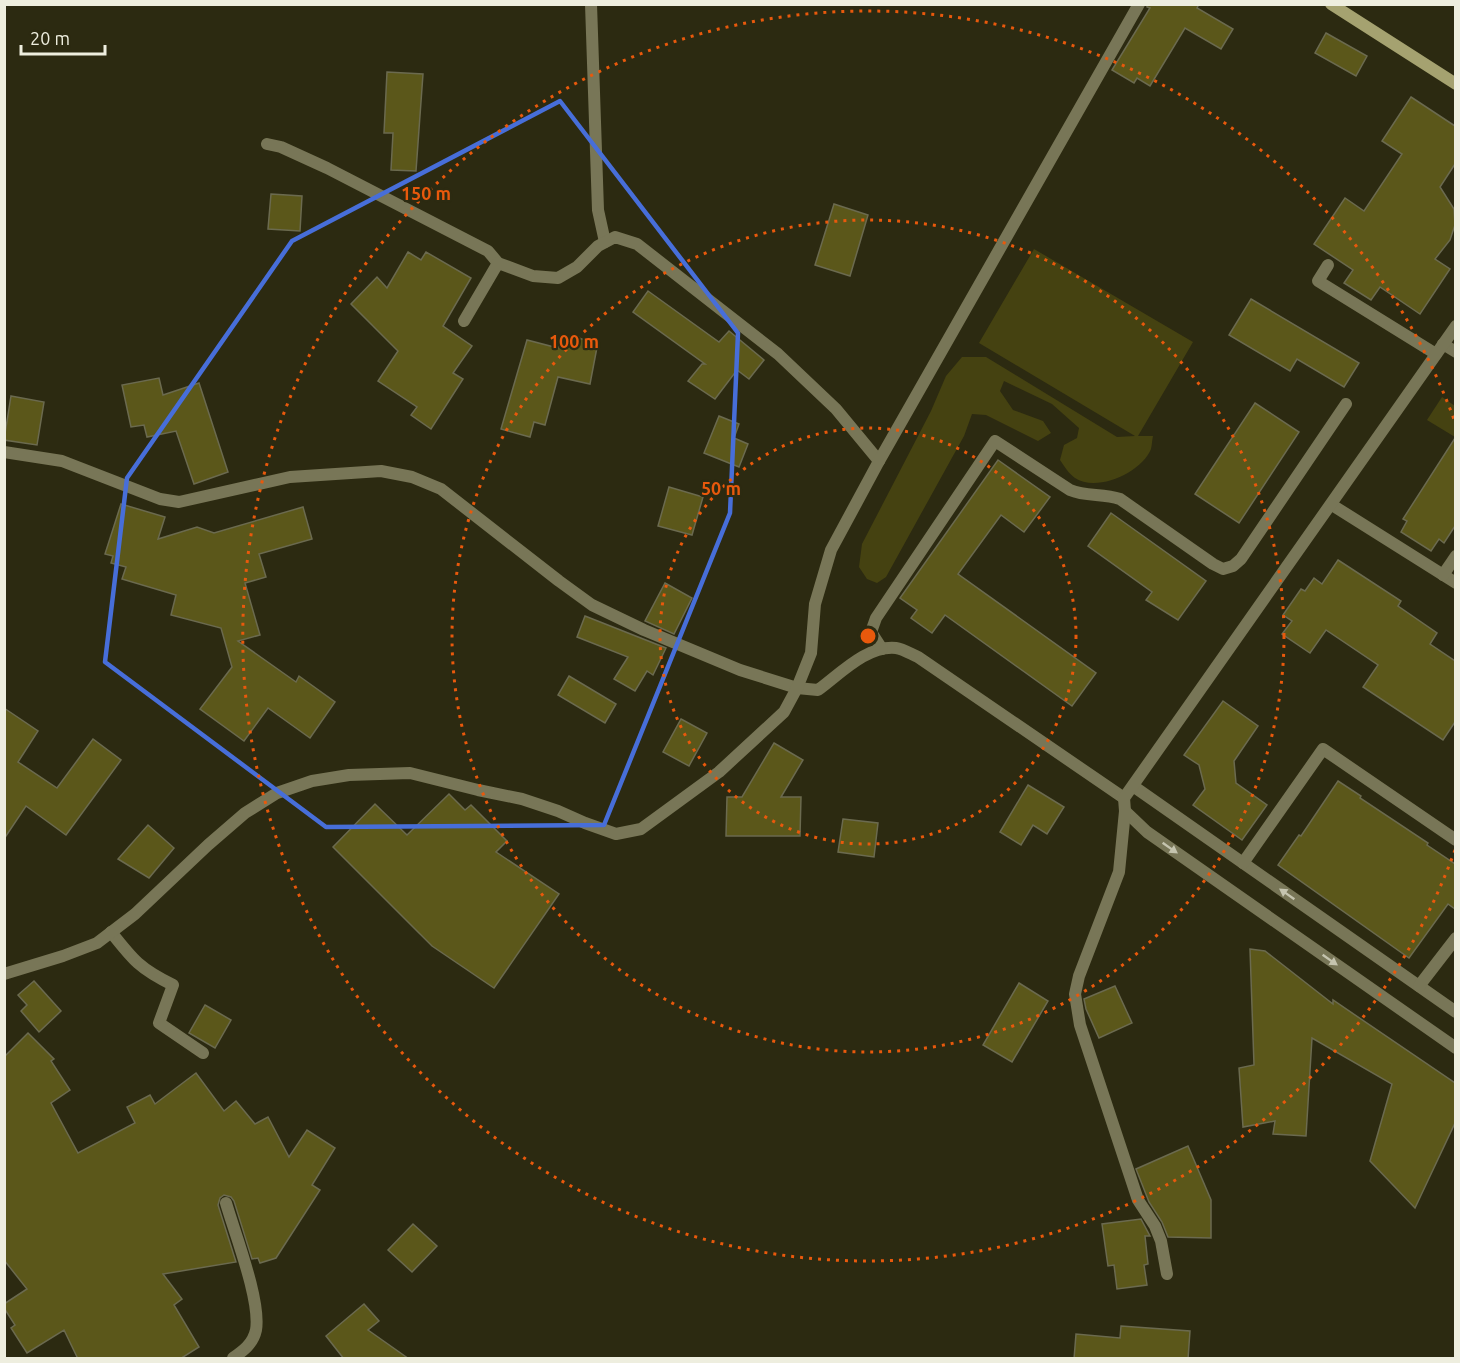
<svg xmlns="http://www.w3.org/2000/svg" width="1460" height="1363" font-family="Ubuntu,sans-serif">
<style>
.green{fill:#454211}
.building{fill:#5b571a;stroke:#6b6a4f;stroke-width:1.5}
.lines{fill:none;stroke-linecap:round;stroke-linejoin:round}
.minor{stroke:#787657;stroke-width:12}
.secondary{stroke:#a5a270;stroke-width:12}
.oneway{fill:#c5c4af}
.marked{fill:none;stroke:#476ed9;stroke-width:4.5;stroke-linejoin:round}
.ring{fill:none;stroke:#e8590c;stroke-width:3;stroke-dasharray:3 6}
.centre{fill:#e8590c;stroke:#2c2a11;stroke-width:3}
.ring-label{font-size:18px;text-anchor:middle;font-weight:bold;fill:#e8590c;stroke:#2c2a11;stroke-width:4.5;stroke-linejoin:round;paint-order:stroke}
</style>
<rect width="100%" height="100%" fill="#2c2a11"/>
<g class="green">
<path d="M1034,249L1193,342L1138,436H1153C1152,440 1152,445 1151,449C1142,472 1097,493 1075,478C1069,474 1064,466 1060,460L1064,445L1077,438L1079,428L1052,404L1004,381L1000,391L1013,410L1043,421L1051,433L1038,441L986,415L972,414L964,436L886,577L877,583L867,579L859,567L862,544L931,411L946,376L962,357H986L1117,437L1135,436L979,343Z"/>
<polygon points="1442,397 1455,406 1455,437 1427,420"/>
</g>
<g class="building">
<polygon points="1147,4 1199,4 1197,8 1233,29 1221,49 1185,28 1150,86 1137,78 1134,83 1112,70 1150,8 1147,7"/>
<polygon points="1326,33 1367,56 1356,76 1315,53"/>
<polygon points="387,72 423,74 416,171 391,170 393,133 384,133"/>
<polygon points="1411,97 1455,126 1455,164 1440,187 1454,209 1455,225 1450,240 1435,259 1450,269 1420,314 1380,287 1371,300 1344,283 1353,270 1314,244 1345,198 1364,211 1402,154 1382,141"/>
<polygon points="271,194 302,196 300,231 268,229"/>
<polygon points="834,204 868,215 850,276 815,265"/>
<polygon points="408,252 421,260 426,252 471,278 443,326 472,346 453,373 463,379 431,429 411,415 417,407 378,381 398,351 351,304 377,277 387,288"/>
<polygon points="648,291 719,342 729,331 764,360 749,379 737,370 715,399 688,381 702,364 705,364 633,312"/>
<polygon points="1251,299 1359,363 1344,387 1297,359 1290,371 1229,335"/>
<polygon points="561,335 598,342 590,384 558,377 545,425 534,422 530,437 501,429 527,340 558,348"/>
<polygon points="159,378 163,395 199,383 228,472 194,484 176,431 147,437 144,425 131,427 122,385"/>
<polygon points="11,396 44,402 37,445 4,440"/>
<polygon points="1255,403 1299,432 1239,523 1195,494"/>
<polygon points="719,416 739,424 734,438 748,444 739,467 704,453"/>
<polygon points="1455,438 1455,526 1444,543 1439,539 1431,551 1401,532 1407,521 1403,519"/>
<polygon points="998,460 1050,497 1024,532 1001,515 958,574 1096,673 1072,706 945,615 932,633 911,618 917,610 900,598"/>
<polygon points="669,487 703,497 692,535 658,526"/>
<polygon points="121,504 165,517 158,539 197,527 214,533 303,507 312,539 259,554 266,577 245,583 260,635 238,641 296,682 299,676 335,702 310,738 268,708 244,741 200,709 232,667 221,628 171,615 176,595 122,579 126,567 111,563 113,556 105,554"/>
<polygon points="1111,513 1206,581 1178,620 1146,600 1152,592 1088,546"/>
<polygon points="1338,560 1401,601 1398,606 1437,633 1430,644 1455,661 1455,722 1443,740 1363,687 1378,665 1326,630 1310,653 1282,634 1292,621 1283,615 1301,589 1305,591 1314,578 1322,584"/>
<polygon points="665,583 692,598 674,634 645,621"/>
<polygon points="585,616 666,648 653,675 647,671 635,691 614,679 628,657 577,637"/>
<polygon points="569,676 616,704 605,723 558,695"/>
<polygon points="1223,701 1258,726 1234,761 1236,783 1267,805 1242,840 1193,805 1205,789 1199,765 1184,755"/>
<polygon points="4,708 38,731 18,762 57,788 93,739 121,760 66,835 26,806 4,839"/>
<polygon points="681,719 707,733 689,766 663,752"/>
<polygon points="774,743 803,760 781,797 801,797 800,836 726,836 727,797 742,797"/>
<polygon points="1338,781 1361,796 1360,798 1428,843 1427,845 1455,864 1455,909 1448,904 1409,958 1278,865 1299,835 1301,836"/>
<polygon points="1028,785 1064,807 1047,834 1033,825 1021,845 1000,832"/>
<polygon points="449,794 465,810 471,805 507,841 496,852 559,894 494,988 432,946 333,847 375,804 407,835"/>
<polygon points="843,819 878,823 874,857 838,852"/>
<polygon points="148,825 174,848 149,878 118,859"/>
<polygon points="1250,949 1265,951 1333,1004 1333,1000 1455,1083 1455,1123 1415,1208 1370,1161 1392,1084 1312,1038 1306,1136 1273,1134 1275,1121 1243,1127 1239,1068 1254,1065"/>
<polygon points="34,981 61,1011 39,1032 21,1011 27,1005 18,995"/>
<polygon points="1019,983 1048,1001 1012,1062 983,1045"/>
<polygon points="1115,986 1132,1023 1099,1038 1086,1009 1084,999"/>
<polygon points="205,1005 231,1020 215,1048 189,1033"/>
<polygon points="28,1033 54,1059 51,1061 70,1090 51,1103 78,1153 135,1123 127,1107 150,1095 155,1104 196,1073 224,1111 236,1101 255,1124 268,1117 289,1157 307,1130 335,1148 312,1185 320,1190 276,1258 260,1263 258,1258 252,1259 234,1201 231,1197 224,1195 220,1198 218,1205 236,1262 163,1274 182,1299 174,1305 199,1347 180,1359 78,1359 64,1330 27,1353 11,1328 15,1325 4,1308 4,1304 27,1289 4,1260 4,1057"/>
<polygon points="1188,1146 1211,1200 1211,1238 1168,1237 1162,1222 1149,1202 1136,1169"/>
<polygon points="1141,1219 1150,1236 1145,1236 1148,1264 1144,1265 1147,1285 1117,1289 1114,1265 1108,1266 1102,1224"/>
<polygon points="413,1224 437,1246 412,1272 388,1250"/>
<polygon points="364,1304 379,1321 368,1330 409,1359 344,1359 326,1336"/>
<polygon points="1121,1326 1190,1331 1188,1359 1074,1359 1076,1334 1120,1338"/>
</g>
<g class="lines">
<g class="minor">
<polyline points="591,4 598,210 605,242"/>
<polyline points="267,144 281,147 327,168 488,251 498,263"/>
<polyline points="1328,265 1318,281 1436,354"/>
<polyline points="464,321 498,263 533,276 558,278 577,267 598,246 615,237 637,244 778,354 836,409 879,461"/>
<polyline points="1443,344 1456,352"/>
<path d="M4,452L62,461L160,499L179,502L290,477L381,471L412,477L441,489L559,581L592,605L644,630L740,670L797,688L818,690C840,674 867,645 896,648C903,649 911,654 918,657L1124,798"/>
<polyline points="1332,505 1456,583"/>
<polyline points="1443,575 1456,556"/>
<path d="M882,649L871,632L876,618L995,441L1070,490C1086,497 1103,493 1120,499L1213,564L1223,569L1233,566L1241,559L1346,404"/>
<polyline points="1133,786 1456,1012"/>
<polyline points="1125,811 1147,832 1456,1048"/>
<polyline points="1243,863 1323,749 1456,840"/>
<path d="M111,932C133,960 140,969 173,985L159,1023L203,1053"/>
<polyline points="4,974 63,956 97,943 135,914 208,845 245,813 277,793 312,781 349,775 410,773 478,790 522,799 558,811 585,823 616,834 641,829 719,772 784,712 797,688 811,653 815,604 831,550 879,461 1139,4"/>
<polyline points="1419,986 1456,938"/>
<path d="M226,1203C235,1234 261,1301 256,1330C253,1344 243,1351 233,1358"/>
<polyline points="1167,1274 1161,1241 1155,1226 1138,1200 1080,1025 1075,994 1079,976 1119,872 1125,811 1124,798 1456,326"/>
</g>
<polyline class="secondary" points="1331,4 1456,84"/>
</g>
<defs><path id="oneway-solid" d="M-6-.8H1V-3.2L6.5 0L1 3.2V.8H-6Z" transform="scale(1.5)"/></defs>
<g class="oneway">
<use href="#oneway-solid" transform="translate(1170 848) rotate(35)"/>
<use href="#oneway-solid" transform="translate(1287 894) rotate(-145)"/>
<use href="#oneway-solid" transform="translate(1330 960) rotate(35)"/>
</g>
<path class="marked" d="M560,101L738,333L730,513L604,825L326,827L105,662L127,478L292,241Z"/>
<g class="ring">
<circle cx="868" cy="636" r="208"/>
<circle cx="868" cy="636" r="416"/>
<path d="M1455 850A625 625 0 1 1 1455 422"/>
</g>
<circle cx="868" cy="636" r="9" class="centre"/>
<g class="ring-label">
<text x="426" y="200">150 m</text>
<text x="574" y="348">100 m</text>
<text x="721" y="495">50 m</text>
</g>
<rect width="1460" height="1363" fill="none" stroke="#eeeedf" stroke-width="12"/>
<path d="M21 45v9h84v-9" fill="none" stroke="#eeeedf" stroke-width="3"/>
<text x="30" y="45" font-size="18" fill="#eeeedf" stroke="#2c2a11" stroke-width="4.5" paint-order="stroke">20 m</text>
</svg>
